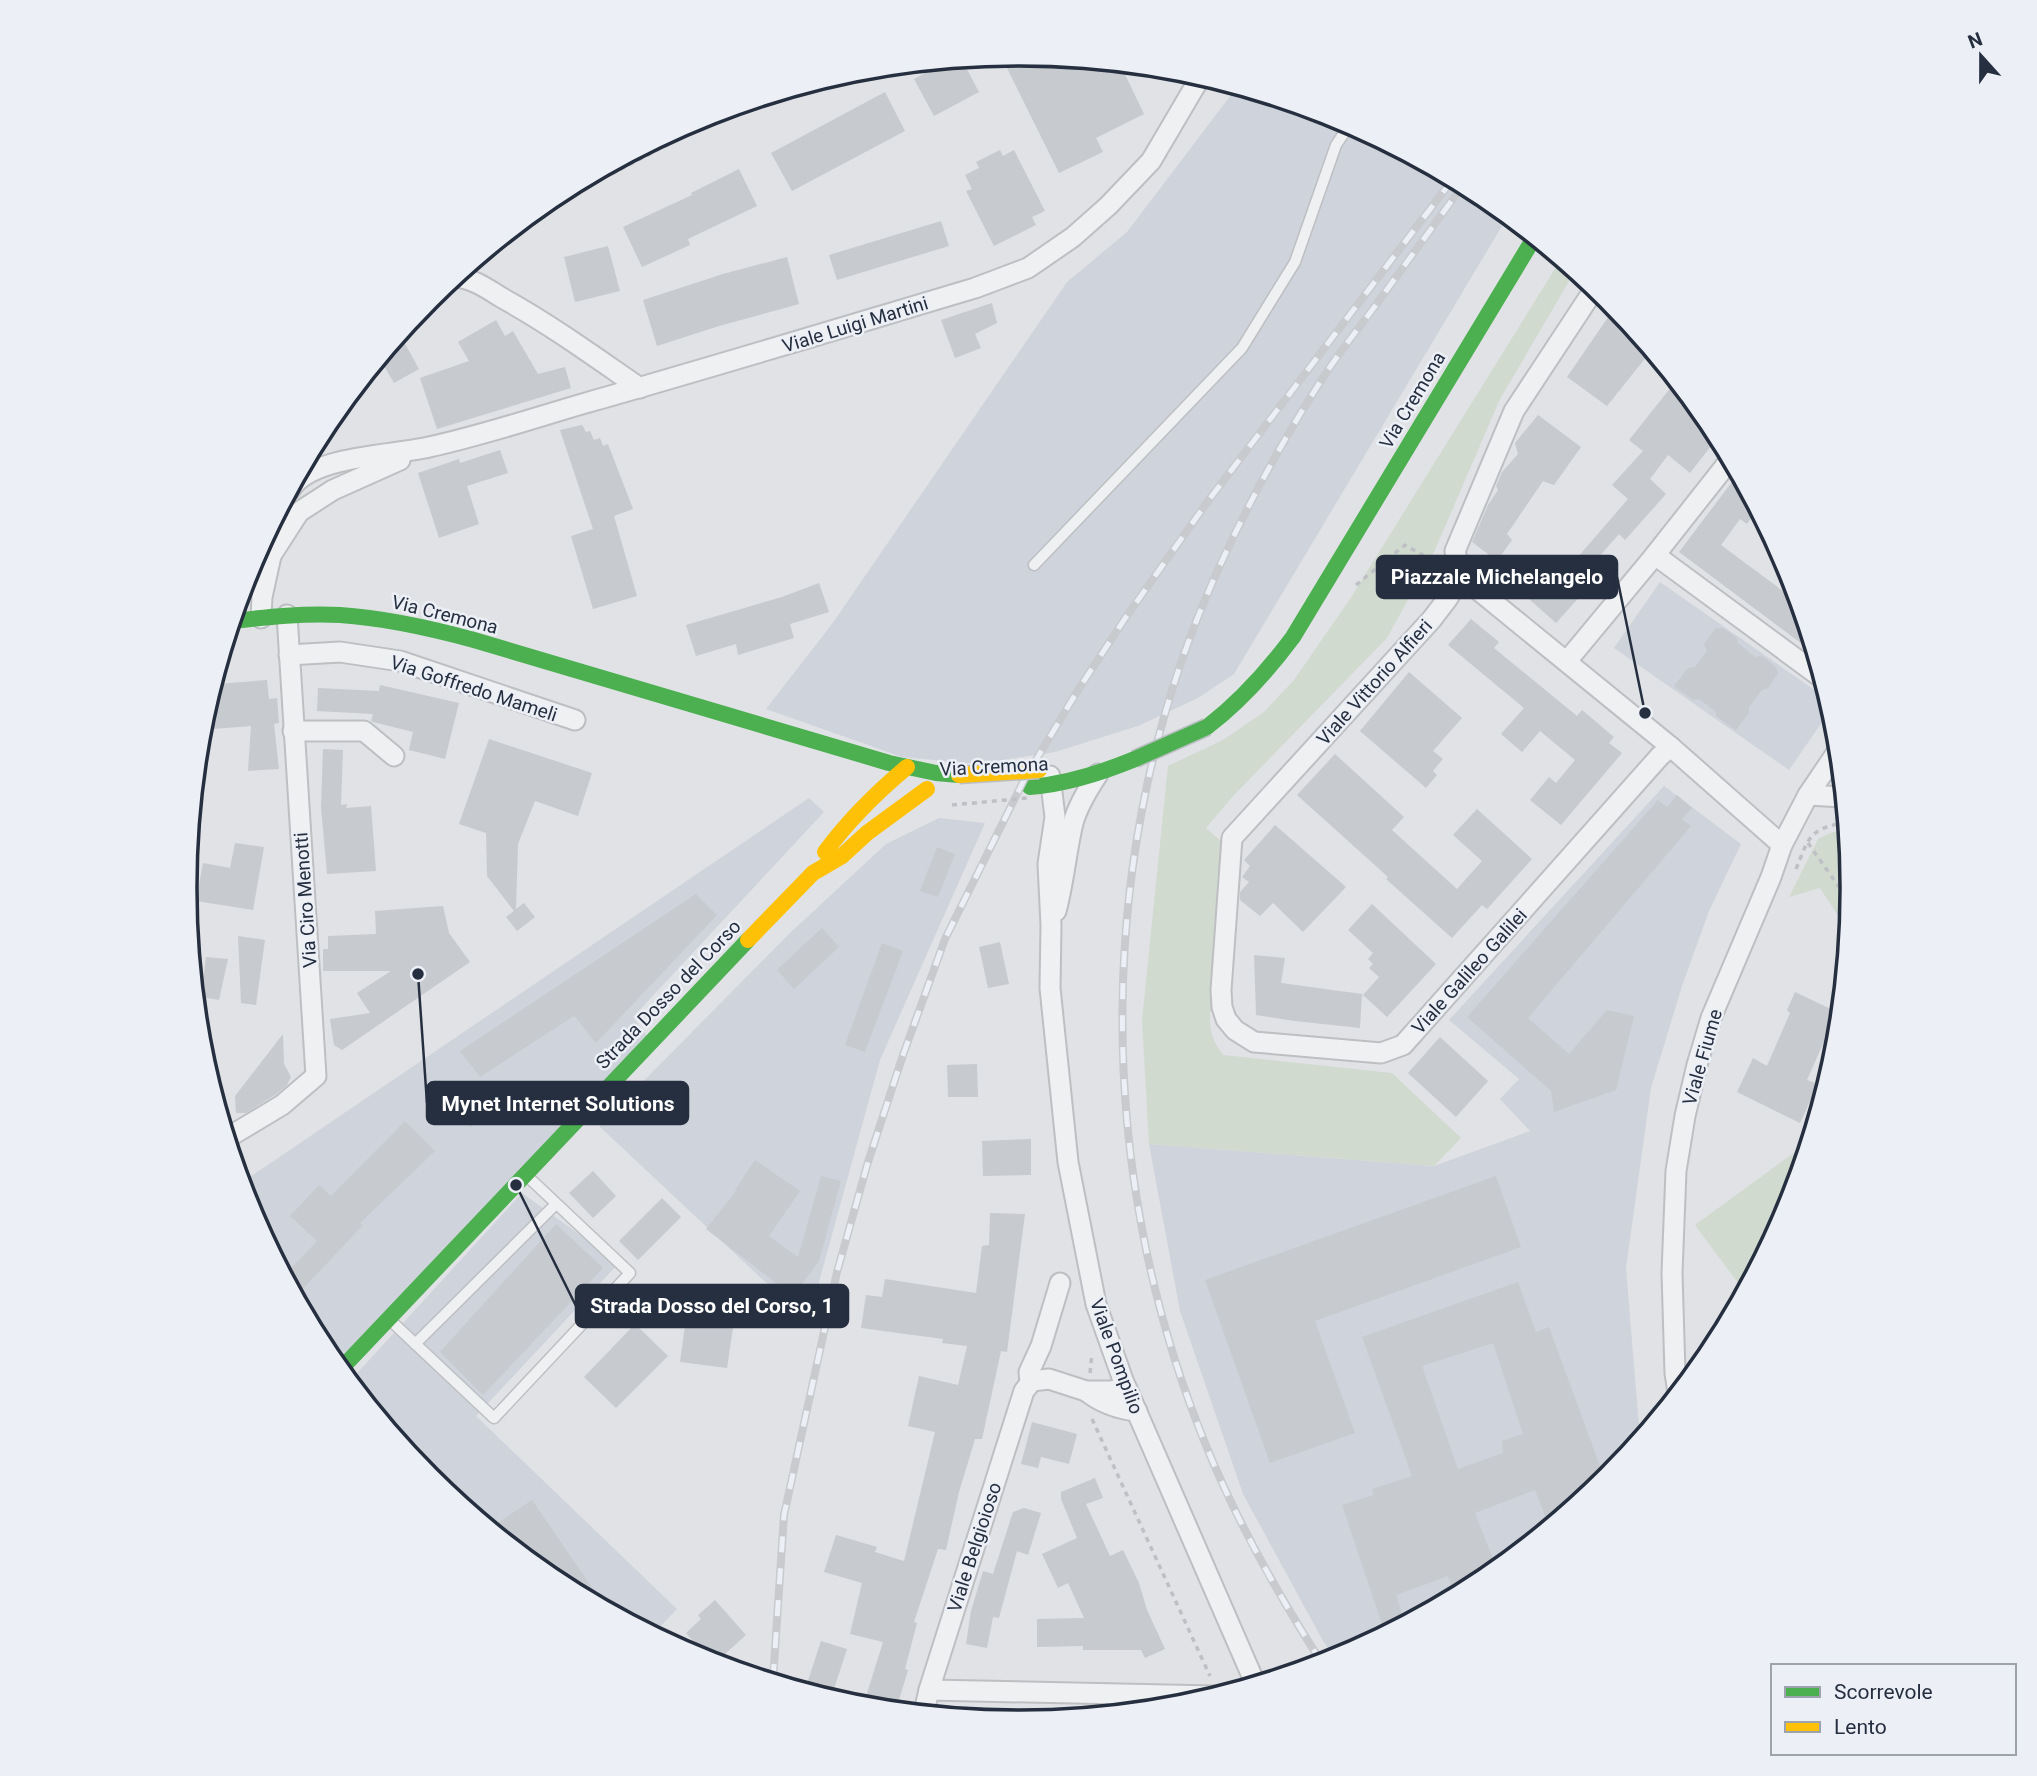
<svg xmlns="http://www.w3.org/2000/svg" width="2037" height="1776" font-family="Roboto,sans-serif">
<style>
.built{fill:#cfd3db}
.green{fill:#d0dacf}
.building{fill:#c7cace;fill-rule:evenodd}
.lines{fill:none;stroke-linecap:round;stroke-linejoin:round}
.lane-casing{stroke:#bdbfc3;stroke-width:13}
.street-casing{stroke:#bdbfc3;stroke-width:23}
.path{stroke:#bfc0c5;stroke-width:3.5;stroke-dasharray:5 5;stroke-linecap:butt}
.lane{stroke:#eff0f2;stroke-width:10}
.street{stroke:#eff0f2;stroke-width:19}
.fast{stroke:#4caf50;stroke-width:16}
.slow{stroke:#ffc107;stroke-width:16}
.rail-casing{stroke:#c8cace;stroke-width:8}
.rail{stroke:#ecf0f6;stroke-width:5;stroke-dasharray:16;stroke-linecap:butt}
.fast-bridge-casing{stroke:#bbbfc3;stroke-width:19;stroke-linecap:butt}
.slow-bridge-casing{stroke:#bbbfc3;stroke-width:19;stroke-linecap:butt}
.path-bridge{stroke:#bfc0c5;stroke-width:3.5;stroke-dasharray:5 5;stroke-linecap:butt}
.fast-bridge{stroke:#4caf50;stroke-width:16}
.slow-bridge{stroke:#ffc107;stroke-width:16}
.labels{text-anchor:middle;stroke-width:5;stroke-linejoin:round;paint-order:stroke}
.street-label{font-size:19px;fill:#252f40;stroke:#ecf0f6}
.rim{fill:none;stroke:#252f40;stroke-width:3.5}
.leader{fill:none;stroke:#252f40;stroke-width:2.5}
.callout-dot{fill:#252f40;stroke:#ecf0f6;stroke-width:2.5}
.callout{fill:#252f40;stroke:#252f40;stroke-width:2.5}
.callout-label{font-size:21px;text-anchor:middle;font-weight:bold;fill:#fff}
</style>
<rect width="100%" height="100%" fill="#e0e2e5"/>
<g class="built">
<polygon points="1237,87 1338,118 1482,195 1508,216 1234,674 1198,698 1138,726 1055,752 977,764 902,757 766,709 832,624 1067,282 1127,232"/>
<polygon points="1660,582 1829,700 1831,709 1789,770 1614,648"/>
<polygon points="1664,786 1741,844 1709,911 1682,986 1651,1088 1626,1268 1640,1438 1608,1478 1481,1581 1336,1659 1323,1641 1243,1494 1180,1311 1149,1144 1434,1166 1530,1131 1500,1099 1519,1079 1449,1020"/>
<polygon points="809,798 824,812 633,1017 647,1036 336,1364 325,1351 248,1207 241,1183"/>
<polygon points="939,818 985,823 880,1060 808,1322 599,1126 789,934 886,844"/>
<polygon points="522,1193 619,1263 476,1416 677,1609 653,1634 555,1581 429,1477 350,1381"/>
</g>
<g class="green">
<path d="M1561,259L1575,271L1500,399L1434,552L1387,638L1234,795L1206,828L1222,842L1218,1005L1210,1012C1209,1030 1212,1040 1223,1055L1392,1073L1461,1138L1434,1166L1149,1144L1142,1020L1168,766L1223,740L1264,712L1294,680L1350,599Z"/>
<polygon points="1833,832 1847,832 1852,888 1848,931 1820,888 1789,897 1818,839"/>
<polygon points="1809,1142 1789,1207 1744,1291 1695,1225"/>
</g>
<g class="building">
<polygon points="1018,54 1120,64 1144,114 1096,138 1103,152 1059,173 1001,56"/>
<polygon points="962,60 979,92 934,116 914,79 949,61"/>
<polygon points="885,92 905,131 792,191 771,153"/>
<polygon points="1000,150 1003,156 1014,150 1045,211 1032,217 1036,225 994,246 966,191 972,189 965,175 979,168 976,162"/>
<polygon points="739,169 757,206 688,239 690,245 642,267 623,227 692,195 691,193"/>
<polygon points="941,221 949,246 837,280 829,255"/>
<polygon points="608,246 620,291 575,302 564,257"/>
<polygon points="787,257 799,304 719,326 657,346 643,300 723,274"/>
<polygon points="992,303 997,323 975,334 981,348 955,358 941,320"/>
<polygon points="1615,307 1651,351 1607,406 1567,377"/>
<polygon points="496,320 505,336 513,331 538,374 565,367 571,388 437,429 420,378 469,361 458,342"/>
<polygon points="404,342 419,369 394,383 380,359 384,353"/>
<polygon points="1676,381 1712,425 1718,437 1690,473 1668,455 1650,479 1666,494 1625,540 1619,534 1583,575 1592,583 1556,623 1529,599 1545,581 1558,580 1628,499 1612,485 1643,451 1629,440"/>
<polygon points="1538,415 1581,447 1554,485 1543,481 1507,534 1512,540 1497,561 1472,542 1488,505 1498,490 1496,486 1502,472 1518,454 1515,443"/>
<polygon points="582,425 586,432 590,431 594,440 600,438 603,446 608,444 633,509 614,516 637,596 593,609 571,536 593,529 560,430"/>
<polygon points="500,450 508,473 467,486 479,524 439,538 418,473 459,459 460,463"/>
<polygon points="1738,474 1757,510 1747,524 1740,519 1721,545 1799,603 1814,653 1679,552"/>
<polygon points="819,583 829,612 790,624 794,638 738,655 736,644 696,656 686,625 782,597"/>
<polygon points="1471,619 1499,642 1494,648 1577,716 1582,710 1614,737 1609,743 1622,753 1561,825 1530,800 1549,777 1556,783 1575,760 1540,731 1522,752 1501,734 1524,708 1448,645"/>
<polygon points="1716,628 1723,628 1737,638 1738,643 1755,657 1762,656 1776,667 1778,673 1768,688 1762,690 1749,707 1749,713 1736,730 1716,716 1716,712 1699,699 1693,700 1674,686 1688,668 1695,667 1707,651 1704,644"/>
<polygon points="1409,672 1462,718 1433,751 1443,759 1433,771 1437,775 1426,788 1360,731"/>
<polygon points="267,680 269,699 277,698 279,723 274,724 279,769 248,771 251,726 200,730 201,725 209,697 219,696 218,684"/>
<polygon points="380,685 459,703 445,759 409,750 413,732 373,722 371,721 373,714 317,711 318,688 379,691"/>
<polygon points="489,739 592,773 578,816 535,801 518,844 516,909 524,903 535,917 517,931 506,917 514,911 487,876 486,833 459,824"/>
<polygon points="323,749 343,750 341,805 347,804 346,808 371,806 376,871 327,874 321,807"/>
<polygon points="1335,754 1404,817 1392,830 1457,889 1482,861 1453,835 1477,809 1532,859 1487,909 1482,905 1452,938 1386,879 1388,877 1297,795"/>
<polygon points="1677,795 1692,808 1682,819 1691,826 1528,1018 1569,1054 1607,1010 1634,1016 1616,1090 1554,1112 1551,1091 1467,1017 1658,800 1667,807"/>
<polygon points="1275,825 1346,887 1303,932 1273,903 1260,916 1240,900 1240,892 1249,882 1242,877 1250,866 1244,860"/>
<polygon points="235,843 264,847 253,910 196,901 203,863 230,868"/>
<polygon points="937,847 955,854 938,897 920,891"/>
<polygon points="696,894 717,915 596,1043 574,1016 480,1077 460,1051"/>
<polygon points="1372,904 1436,964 1387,1017 1363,995 1379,977 1369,968 1373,964 1368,959 1373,953 1348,930"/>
<polygon points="443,906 449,933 470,962 342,1050 334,1045 330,1019 370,1013 357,993 391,971 323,971 323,949 328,949 328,936 376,934 375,911"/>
<polygon points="822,928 839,947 794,989 777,970"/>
<polygon points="238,936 265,940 256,1005 241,1003"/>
<polygon points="1000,942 1009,984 988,988 979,947"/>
<polygon points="882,943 903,951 865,1052 845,1045"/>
<polygon points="1254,955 1285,958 1281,983 1362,994 1360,1028 1295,1021 1256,1015"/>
<polygon points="206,957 228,959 219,1000 201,997"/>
<polygon points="1795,992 1837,1012 1807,1080 1818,1084 1800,1123 1737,1092 1753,1058 1767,1066 1790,1013 1787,1010"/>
<polygon points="283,1034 284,1064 291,1077 287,1085 275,1095 246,1113 236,1113 235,1096"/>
<polygon points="1440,1037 1488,1081 1456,1117 1408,1073"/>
<polygon points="977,1064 978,1097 948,1097 947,1065"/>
<polygon points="487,1082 501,1097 471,1127 456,1112"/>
<polygon points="405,1121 435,1151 360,1223 363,1225 296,1296 285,1275 317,1241 290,1216 319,1185 331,1196"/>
<polygon points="1031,1139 1031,1175 983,1176 982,1141"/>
<polygon points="755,1160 800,1191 769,1236 798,1257 821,1176 841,1181 819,1261 793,1296 706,1229 736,1191 735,1190"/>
<polygon points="593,1171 616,1196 593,1218 569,1193"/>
<polygon points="1496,1176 1521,1247 1315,1321 1355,1433 1270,1463 1205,1280"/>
<polygon points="662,1198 681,1217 638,1260 619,1241"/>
<polygon points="990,1213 1025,1214 1007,1352 1001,1351 982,1439 975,1439 959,1492 946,1550 938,1549 914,1622 917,1623 905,1669 908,1670 896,1710 863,1706 883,1642 850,1634 862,1583 824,1572 836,1535 877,1547 875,1552 904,1561 935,1432 908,1426 919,1376 958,1385 967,1346 942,1343 943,1339 861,1328 866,1295 882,1297 885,1279 976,1293 982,1246 989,1245"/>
<polygon points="556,1224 603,1268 483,1395 440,1352"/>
<path d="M1518,1282L1536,1332L1549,1327L1605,1480L1549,1526L1535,1490L1475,1513L1497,1569L1481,1581L1455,1596L1448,1576L1396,1595L1405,1622L1385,1633L1342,1505L1374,1495L1372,1489L1412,1476L1362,1337ZM1493,1343L1523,1434L1502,1441L1503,1453L1458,1469L1422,1366Z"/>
<polygon points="690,1289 738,1295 727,1368 680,1362"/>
<polygon points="635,1324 668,1356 616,1408 584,1377"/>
<polygon points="1032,1422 1077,1434 1069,1464 1041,1457 1038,1468 1021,1464"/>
<polygon points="1095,1478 1103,1498 1086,1504 1110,1556 1123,1550 1139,1583 1147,1610 1165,1649 1145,1658 1141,1650 1083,1650 1083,1646 1037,1647 1037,1619 1084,1618 1068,1583 1058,1588 1042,1554 1077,1538 1061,1499 1061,1492"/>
<polygon points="532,1500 606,1608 555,1581 490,1528"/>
<polygon points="1024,1508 1041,1513 1028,1555 1017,1551 999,1618 993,1617 987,1648 966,1644 971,1611 983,1571 993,1574 1013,1512"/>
<polygon points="715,1600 746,1635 715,1663 712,1662 686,1633 701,1619 698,1615"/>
<polygon points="821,1641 847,1649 831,1698 805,1690"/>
</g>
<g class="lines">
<g class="lane-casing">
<g id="lane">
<polyline points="1034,565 1242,348 1295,262 1336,145 1350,124"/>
<polyline points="390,1320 494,1418 630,1273 526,1175"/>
<polyline points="415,1344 556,1204"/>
</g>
</g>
<g class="street-casing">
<g id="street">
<path d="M455,277C473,278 489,290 504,299C551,325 595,357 640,388"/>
<polyline points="1595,288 1514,411 1455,551 1461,576 1448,598 1432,619 1232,838 1221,990 1222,1007 1226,1019 1235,1030 1254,1042 1381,1053 1403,1045 1660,756 1671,747"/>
<path d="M290,490C311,455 392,456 429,447C480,436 531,419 582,404C713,367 844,327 975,288L1028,268L1073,237L1108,206L1151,161L1201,76"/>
<polyline points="1655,555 1822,678"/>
<polyline points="270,557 299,512 333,490 400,460"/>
<polyline points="1461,576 1671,747 1782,845"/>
<polyline points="261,618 262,597 282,506"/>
<polyline points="289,655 340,652 400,661 575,720"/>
<polyline points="1567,661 1655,555 1730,460"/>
<polyline points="293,731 364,731 394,756"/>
<polyline points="1050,776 1055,817 1048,864 1051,925 1050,988 1068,1162 1096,1304 1123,1380 1255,1683"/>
<polyline points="1808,795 1843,797"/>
<path d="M1056,911C1064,882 1066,852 1073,823C1078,805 1088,789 1098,774"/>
<polyline points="227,1138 282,1105 316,1076 287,615"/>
<polyline points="1030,1383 1029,1372 1041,1346 1060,1283"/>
<path d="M1126,1387L1112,1391H1086C1101,1403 1118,1409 1137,1411"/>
<polyline points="1678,1393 1675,1373 1672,1273 1676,1171 1685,1116 1697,1065 1711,1018 1771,877 1782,845 1808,795 1839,749"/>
<polyline points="929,1690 1214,1696"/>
<polyline points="924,1712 929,1690 1024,1391 1032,1381 1049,1379 1086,1391"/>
</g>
</g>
<g class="path">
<polyline points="539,208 589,183 613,173 750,102"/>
<polyline points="1356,585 1405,545 1438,564"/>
<polyline points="1839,824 1847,835"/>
<polyline points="1808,843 1851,904"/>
<path d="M1796,869C1807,843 1808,829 1839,824"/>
<polyline points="1090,1373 1092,1353"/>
<polyline points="1092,1419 1210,1676"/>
</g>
<use href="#lane" class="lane"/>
<use href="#street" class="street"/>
<g class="fast">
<path d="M232,621C268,617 304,613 340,615C386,618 430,628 474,640L889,763L936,773L959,775"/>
<path d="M1207,727C1241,701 1267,672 1293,637L1534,238"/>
<path d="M1030,787C1067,784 1101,773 1135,759"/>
<polyline points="340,1370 748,940"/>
</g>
<g class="slow">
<path d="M825,852C848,821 877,792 907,767"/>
<polyline points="748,940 813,873 842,856 867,833 927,789"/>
</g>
<g class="rail-casing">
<g id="rail">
<path d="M1322,1663C1277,1593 1236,1520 1205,1443C1092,1166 1094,844 1217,572C1249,501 1287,432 1330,367C1345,345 1362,324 1378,302C1406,263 1435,224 1463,185"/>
<polyline points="773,1680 784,1515 837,1272 868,1162 903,1055 945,939 1024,780 1078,690 1126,617 1208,501 1453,179"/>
</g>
</g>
<use href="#rail" class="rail"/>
<g class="fast-bridge-casing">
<polyline id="fast-bridge" points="1135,759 1207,727"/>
</g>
<g class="slow-bridge-casing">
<polyline id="slow-bridge" points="959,775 1039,770"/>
</g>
<polyline class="path-bridge" points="952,805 1027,798"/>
<use href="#fast-bridge" class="fast-bridge"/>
<use href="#slow-bridge" class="slow-bridge"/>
</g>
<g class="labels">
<g class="street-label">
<text transform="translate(855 324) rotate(-17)" y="7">Viale Luigi Martini</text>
<text transform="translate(1412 400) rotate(-59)" y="7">Via Cremona</text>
<text transform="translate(445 614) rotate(14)" y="7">Via Cremona</text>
<text transform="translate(1374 682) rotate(-48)" y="7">Viale Vittorio Alfieri</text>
<text transform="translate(474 688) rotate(18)" y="7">Via Goffredo Mameli</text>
<text transform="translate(994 766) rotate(-3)" y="7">Via Cremona</text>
<text transform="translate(305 900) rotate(-94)" y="7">Via Ciro Menotti</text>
<text transform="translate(1469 971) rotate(-48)" y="7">Viale Galileo Galilei</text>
<text transform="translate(668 994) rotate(-46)" y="7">Strada Dosso del Corso</text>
<text transform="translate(1702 1057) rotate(-74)" y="7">Viale Fiume</text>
<text transform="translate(1117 1356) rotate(70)" y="7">Viale Pompilio</text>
<text transform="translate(974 1547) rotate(-72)" y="7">Viale Belgioioso</text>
</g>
</g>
<path d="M0 0H2037V1776H0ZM1018 66H1019A821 821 0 0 1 1840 887V889A821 821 0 0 1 1019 1710H1018A821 821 0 0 1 197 889V887A821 821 0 0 1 1018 66Z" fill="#ecf0f6" fill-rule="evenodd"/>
<path class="rim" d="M1018 66H1019A821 821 0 0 1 1840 887V889A821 821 0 0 1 1019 1710H1018A821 821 0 0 1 197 889V887A821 821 0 0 1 1018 66Z"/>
<path class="leader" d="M1645 713L1617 577M418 974L427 1103M516 1185L576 1306"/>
<g class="callout-dot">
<circle cx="1645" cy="713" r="7"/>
<circle cx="418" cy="974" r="7"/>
<circle cx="516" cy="1185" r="7"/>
</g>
<g class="callout">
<rect x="1377" y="556" width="240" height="42" rx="7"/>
<rect x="427" y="1082" width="261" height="42" rx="7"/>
<rect x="576" y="1285" width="272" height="42" rx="7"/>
</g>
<g class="callout-label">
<text x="1497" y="584">Piazzale Michelangelo</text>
<text x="558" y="1111">Mynet Internet Solutions</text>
<text x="712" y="1313">Strada Dosso del Corso, 1</text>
</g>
<rect x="1771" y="1664" width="245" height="91" fill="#ecf0f6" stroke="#9ca3ad" stroke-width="2"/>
<rect x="1785" y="1687" width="35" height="10" fill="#4caf50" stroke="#9ca3ad" stroke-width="2"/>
<text x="1834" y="1699" font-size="21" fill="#252f40">Scorrevole</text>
<rect x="1785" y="1722" width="35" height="10" fill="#ffc107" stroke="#9ca3ad" stroke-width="2"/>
<text x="1834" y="1734" font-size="21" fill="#252f40">Lento</text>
<g transform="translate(1981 56) rotate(339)" stroke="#ecf0f6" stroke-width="5" paint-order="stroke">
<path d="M0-5L12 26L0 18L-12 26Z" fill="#252f40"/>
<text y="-10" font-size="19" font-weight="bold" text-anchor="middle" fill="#252f40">N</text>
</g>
</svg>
